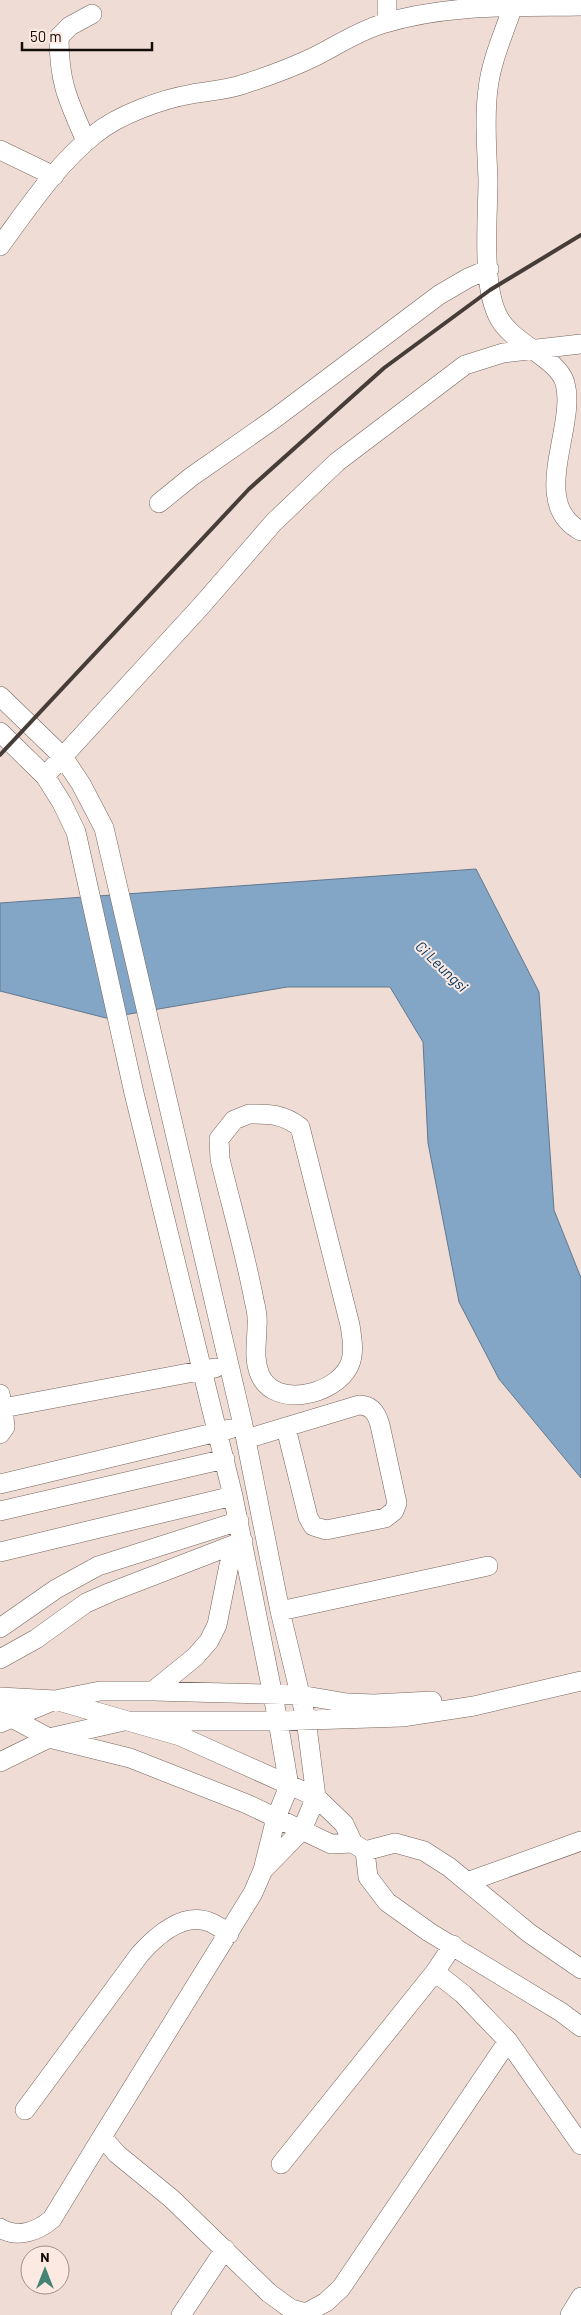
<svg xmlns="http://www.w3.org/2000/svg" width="581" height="2315" font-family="Barlow,sans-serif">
	<rect width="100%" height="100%" fill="#efdcd4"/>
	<path fill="#84a6c6" stroke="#62788e" d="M476,869L539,992L554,1210L581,1278V1478L499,1379L459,1302L428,1143L423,1042L390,987H287L106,1018L0,991V903Z"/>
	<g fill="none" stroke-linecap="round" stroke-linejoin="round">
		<defs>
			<path id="minor" d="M387,0V22
				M513,0V6C504,33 491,61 488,89C484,119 487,150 488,180C488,217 481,286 499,318C513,344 558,358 565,383C577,427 528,503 581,531
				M86,141C68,100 59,83 59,37L70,26L92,14
				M0,150L54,176
				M0,246C28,208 57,164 95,134C118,115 162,99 192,94C209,91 227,90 244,84C269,76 294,67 318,55C339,44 359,31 382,24C447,4 514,7 581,6
				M159,503L191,477L274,419L439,295L468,278L489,269
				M0,696L63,757L81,784L104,828L243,1425L280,1611L306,1719L316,1797L302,1830L263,1870
				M0,732L45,776L62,803L76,832L134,1093L233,1496L278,1721L289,1786L276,1818L263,1870L253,1893L102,2137L117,2154L172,2199L269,2293L291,2309L306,2313L326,2302L341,2288L508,2041
				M45,776L202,605L274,522L337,462L465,365L503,353L581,344
				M249,1114C270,1114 283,1114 300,1127L350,1325C352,1338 355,1354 349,1366C335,1395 275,1409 260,1375C253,1358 257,1343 257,1326C258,1318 256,1308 254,1300C245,1252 231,1205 220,1159L219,1139L234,1120Z
				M0,1394L3,1408L215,1368
				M0,1434L5,1427L3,1408
				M246,1439L359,1405C372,1405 377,1414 380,1425L397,1503L394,1511L385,1518L326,1530L313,1526L308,1517L286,1428
				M0,1484L230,1429
				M0,1511L225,1459
				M0,1552L233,1496
				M280,1611L488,1566
				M0,1628L56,1589L98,1566L239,1521
				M0,1659L36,1639L86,1603L111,1592L243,1541
				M153,1691L195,1657L209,1641L217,1625L229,1565L243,1545
				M0,1697L55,1700L180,1736L316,1797L344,1824L353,1843L365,1851L368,1877L387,1902L429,1932L561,2012L581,2027
				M7,1711L10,1717L49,1738L130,1758L247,1804L331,1844L353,1843
				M0,1723L55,1700L100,1691H153L300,1695L347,1703L374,1704L432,1701
				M0,1762L49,1738L124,1721H278L402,1717L474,1706L581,1681
				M365,1851L395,1843L424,1851L449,1867L529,1933L581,1969
				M467,1882L581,1841
				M453,1945L435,1972L463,1994L508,2041L581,2145
				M25,2110L140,1954C157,1935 184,1910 212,1923C218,1926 224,1930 229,1934
				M281,2164L435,1972
				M0,2228C18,2239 38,2231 52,2219L102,2137
				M181,2315L225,2249
				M570,2315L581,2297"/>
		</defs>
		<use href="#minor" stroke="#76655e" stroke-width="20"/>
		<use href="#minor" stroke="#fff" stroke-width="19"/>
		<path stroke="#463d39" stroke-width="4" d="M0,755L249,489L384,368L490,290L581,235"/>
	</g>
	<g text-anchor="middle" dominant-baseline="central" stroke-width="4" stroke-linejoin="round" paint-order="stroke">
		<g font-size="15" font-style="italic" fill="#003760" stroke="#fce9e1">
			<text transform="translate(442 966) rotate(44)">Ci Leungsi</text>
		</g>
	</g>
	<g transform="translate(45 2270)"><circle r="24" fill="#fce9e1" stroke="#9f918b"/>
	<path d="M0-4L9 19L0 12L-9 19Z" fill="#438474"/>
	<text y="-8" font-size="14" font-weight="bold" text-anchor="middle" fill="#130d0a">N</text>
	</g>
	<path d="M22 42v8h130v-8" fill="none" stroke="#130d0a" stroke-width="2.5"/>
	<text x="30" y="42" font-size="15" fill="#130d0a" stroke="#fce9e1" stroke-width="4" paint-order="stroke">50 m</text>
</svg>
